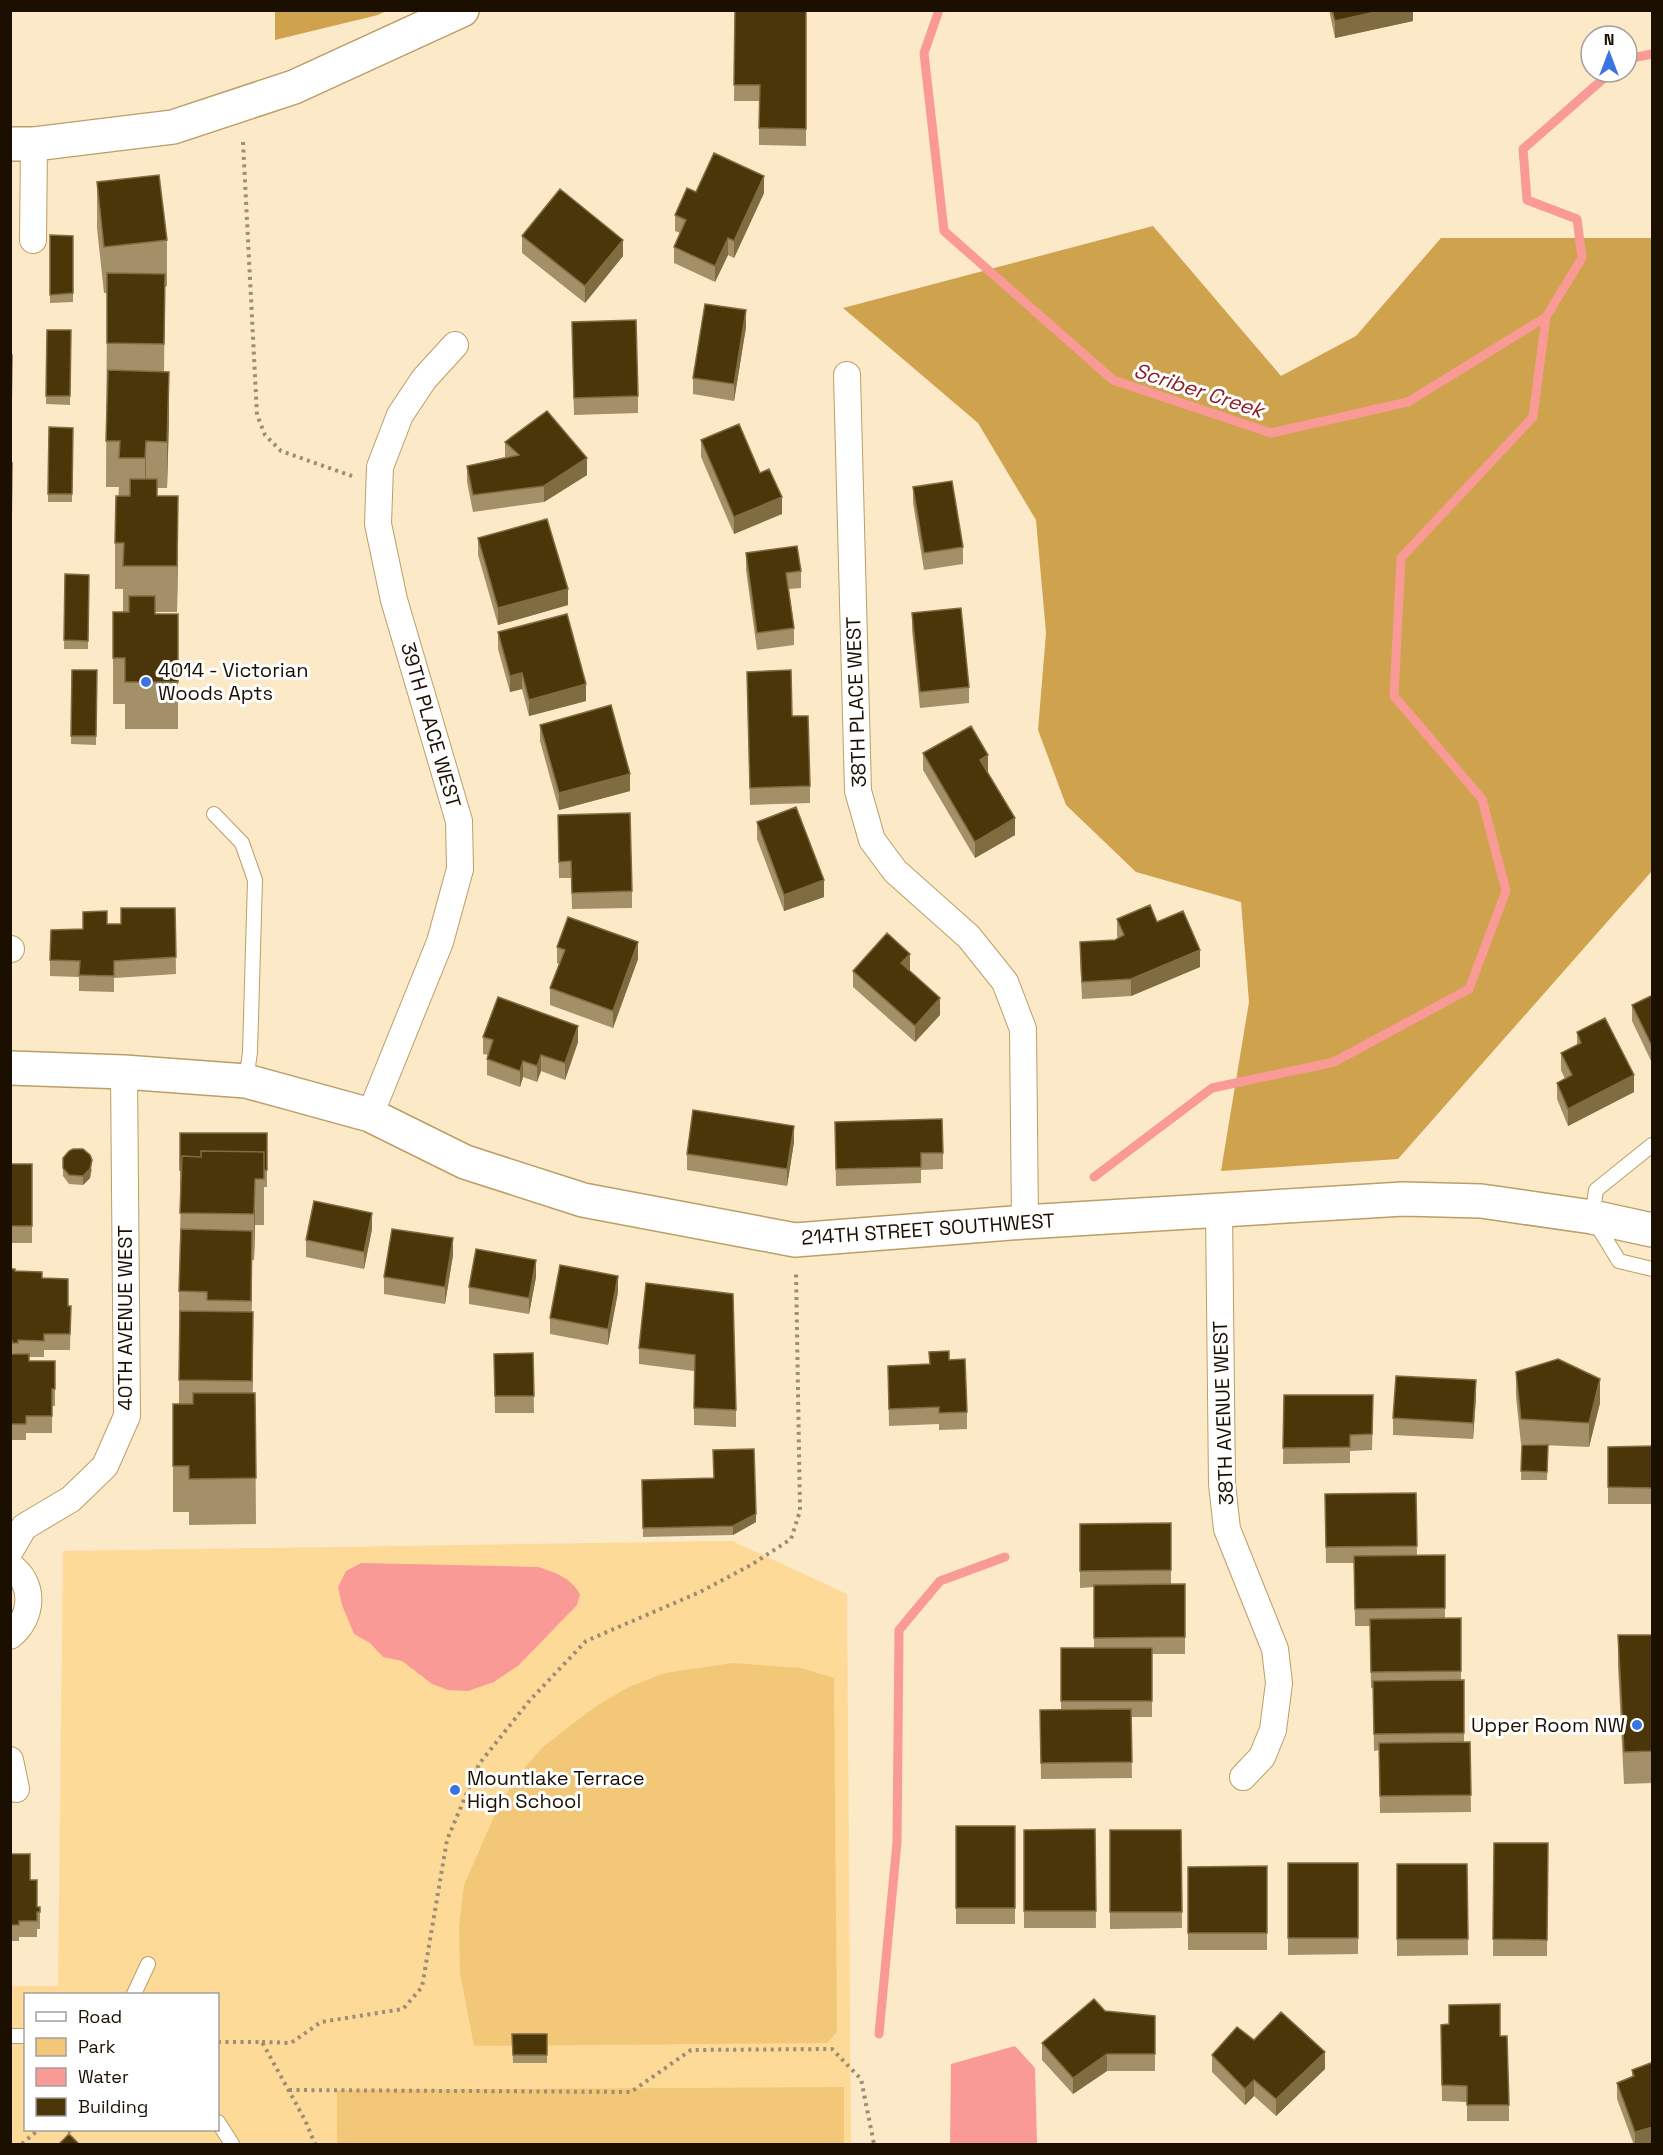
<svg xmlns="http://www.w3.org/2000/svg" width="1663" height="2155" font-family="'Space Grotesk',sans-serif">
	<rect width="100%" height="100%" fill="#fce9c7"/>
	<path fill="#feda98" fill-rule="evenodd" d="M732,1541L847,1594L851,2144H11V1986H58L63,1551ZM26,1994H218V2130H26Z"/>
	<path fill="#f2c778" d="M733,1663L801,1668L834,1678L837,2032L827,2043L474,2046L460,1973L459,1926L464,1885L496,1812L518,1775L543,1747L571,1725L598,1705L629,1687L665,1673Z
		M844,2087V2144H337V2090Z"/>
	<path fill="#cfa24d" d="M275,11V10L386,11L378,15L275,40Z
		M1153,226L1281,376L1356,336L1441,238H1652V871L1398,1159L1221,1171L1249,1002L1241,902L1136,872L1066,805L1038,730L1046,633L1036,520L978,423L843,308Z"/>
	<path fill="#fa9a97" d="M361,1563L538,1567C556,1573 570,1577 580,1594L577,1605L519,1665L494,1682L468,1691L448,1690L432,1684L402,1661L383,1657L370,1643L354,1634L342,1605L338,1587L346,1571Z
		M1015,2046L1035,2068L1037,2144H950L951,2064Z"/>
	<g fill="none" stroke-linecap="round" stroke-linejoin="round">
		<path stroke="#fa9a97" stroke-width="9" d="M939,10L924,53L944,231L1113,380L1271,433L1408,402L1546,317L1582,258L1577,219L1527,200L1523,149L1611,72
			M1627,59L1652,54
			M1094,1177L1212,1088L1334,1062L1469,989L1506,891L1482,799L1394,696L1401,558L1533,417L1546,317
			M879,2034L897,1842L899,1630L940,1581L1005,1557"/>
		<defs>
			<path id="service" d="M214,814L242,843L255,880L250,1052L246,1081
				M1652,1145L1596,1190L1592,1217L1619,1261L1652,1269
				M134,1994L148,1964
				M10,2036H26
				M218,2122L232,2144"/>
			<path id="minor" d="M33,240L34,144
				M847,375L858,791L872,840L895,871L969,937L1005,982L1023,1029L1025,1222
				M10,949H11
				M370,1115L440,942L460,869L459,821L394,600L378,524L380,467L400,415L424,379L455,345
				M1219,1210L1222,1484L1227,1529L1275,1649L1279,1683L1273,1730L1262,1757L1243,1777
				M10,1551L24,1527L71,1499L105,1466L127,1416L124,1072
				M10,1566C36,1583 33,1618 10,1636
				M10,1760L16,1789"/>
			<path id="tertiary" d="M10,1068L124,1072L246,1081L370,1115L465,1162L583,1200L795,1240L1025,1222L1403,1199L1481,1201L1592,1217L1652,1230"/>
			<path id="secondary" d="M10,144H34L173,127L294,87L462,10"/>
		</defs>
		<use href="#service" stroke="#bc9e66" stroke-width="16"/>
		<use href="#minor" stroke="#bc9e66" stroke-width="28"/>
		<use href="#tertiary" stroke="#bc9e66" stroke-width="36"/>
		<use href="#secondary" stroke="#bc9e66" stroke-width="36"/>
		<path stroke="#9d8d73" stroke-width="4" stroke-dasharray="3 4.5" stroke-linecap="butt" d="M243,142L257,415L265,435L281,451L352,476
			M218,2042H262L305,2120L315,2144
			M262,2042L291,2043L321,2022L403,2009L422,1987L447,1840L479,1764L530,1700L586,1641L700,1592L751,1565L791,1539L800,1511L796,1271
			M289,2090L631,2092L691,2050L832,2049L861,2079L874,2144
			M69,2130L73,2144
			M22,2144L38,2130"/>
		<use href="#service" stroke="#fff" stroke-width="14"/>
		<use href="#minor" stroke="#fff" stroke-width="26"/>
		<use href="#tertiary" stroke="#fff" stroke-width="33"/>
		<use href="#secondary" stroke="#fff" stroke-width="33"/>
	</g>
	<path fill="#a39068" d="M735,10H806V146L759,145V101H734Z
		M1329,10H1413V21L1335,38Z
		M97,182L167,240V286L165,287L164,372L169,418L167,488H157V496L178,542L177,612H155V614H178V729H125V704H113V612H123V589H115V543L119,487H106L107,293H104L97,228Z
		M696,192L764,193L734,258L728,255L715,282L674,263V247L680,233L675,231V215Z
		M50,235L73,236V302L50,303Z
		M522,236L623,256L585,303L522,253Z
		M746,327L734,401L693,394V378Z
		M47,330H71L70,405L46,404Z
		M572,339L638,396V413L574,415Z
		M49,427L73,428L72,502H48Z
		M701,440L760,473L782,514L734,534L701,457Z
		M505,442L587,475L544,502L473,512L467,482V466L505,457Z
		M913,487L963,547V564L924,570L913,503Z
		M478,538L568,605L498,625L478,555Z
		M746,553L801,571V588L789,589L794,628V645L757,650L746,570Z
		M65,574L89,575L88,649H64Z
		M912,613L969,687V703L920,708L912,630Z
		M498,632L586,701L529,716L522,689L510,692L498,649Z
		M72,670H97L96,745L71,744Z
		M747,688L792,716L810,786V803L750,805Z
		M540,725L630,791L559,810L540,741Z
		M923,753L988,772L1015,835L975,858L923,770Z
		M558,815L632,891V908L572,909L571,878H559Z
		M757,822L824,897L784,911L757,839Z
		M175,908L176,974L114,978V992L79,991V977L50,976V960L83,929V912L107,924H121Z
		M1117,919L1157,922L1200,967L1131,996L1082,999L1080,958V942L1115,940L1118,938L1117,936Z
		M557,947L638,959L613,1028L550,1005V988L559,964L557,963Z
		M910,970L940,1015L915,1042L853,987V971Z
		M1653,995V1065L1632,1021V1005Z
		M1577,1032L1634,1092L1568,1126L1557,1099V1083L1565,1079L1561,1070V1053L1577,1045Z
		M483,1037L578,1042L565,1080L541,1071L537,1082L523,1077L520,1087L487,1075V1059L488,1055L483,1054Z
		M835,1122L943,1153V1169L921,1170V1183L836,1186Z
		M180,1133H267V1187H264V1225H255L254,1260H252L251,1312L253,1358L252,1393H255L256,1524L189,1525V1512H173V1404H179V1291L181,1187H180Z
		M794,1142L787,1186L687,1170V1154Z
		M63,1158L92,1169L90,1178L83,1185L69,1184L63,1176Z
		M10,1164H32V1243H10Z
		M372,1229L364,1269L306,1257V1240Z
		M453,1255L445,1304L384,1294V1277Z
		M10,1269L15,1271L42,1278L68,1306H71L70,1350H44V1357H29V1361H55V1406H52V1433H26V1440H10Z
		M536,1277L529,1314L469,1304V1287Z
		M646,1283L736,1410V1427L694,1425V1371L639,1364V1348Z
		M618,1292L608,1345L550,1334V1318Z
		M929,1352L949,1360L967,1412V1429L939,1430V1424L889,1426L888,1366L929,1364Z
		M533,1353L534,1413H495L494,1354Z
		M1516,1372L1600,1403L1589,1447L1521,1444L1516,1397Z
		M1284,1395L1373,1412L1372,1450L1350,1451V1463L1283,1464Z
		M1476,1397L1473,1439L1393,1435V1418Z
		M1522,1445H1548L1547,1480H1521Z
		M1653,1446V1504H1608V1447Z
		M642,1480L756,1522L733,1535L643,1537Z
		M1416,1493L1417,1556L1445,1555V1618H1461V1680H1464V1743L1470,1742L1471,1812L1380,1813L1379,1750L1374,1751L1373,1688H1371L1370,1626H1355L1354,1563H1326L1325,1494Z
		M1171,1523V1584H1185V1654H1152V1717H1131L1132,1778L1041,1779L1040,1710H1061V1648H1094V1587L1080,1588V1524Z
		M1618,1635H1653V1783L1624,1784L1618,1667Z
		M956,1826H1015V1924H956Z
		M1095,1829L1096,1928H1024V1830Z
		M1110,1830H1181L1182,1928L1110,1929Z
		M1494,1843H1548L1547,1956H1493Z
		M10,1854L30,1880L37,1907H40V1929H37V1937H19V1941H10Z
		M1288,1863H1358V1954L1288,1955Z
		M1397,1864H1467L1468,1955L1397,1956Z
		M1267,1866V1950H1188V1867Z
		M1105,2011L1155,2016V2071H1107L1073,2094L1042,2060V2043Z
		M1441,2025L1500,2036L1509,2105V2121H1467V2102L1442,2101Z
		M512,2034H547V2063H513Z
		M1212,2055L1325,2069L1276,2116L1254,2096L1245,2105L1212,2072Z
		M1632,2070L1653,2143L1648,2145H1634L1617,2099V2083L1632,2077Z"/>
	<path fill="#7f6c41" d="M1384,10H1413V21L1335,38V21Z
		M764,176V193L734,258V241Z
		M728,238V255L715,282V266Z
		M623,240V256L585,303V286Z
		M746,310V327L734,401V384Z
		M169,372V418L167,488V442Z
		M146,441V487L145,504V458Z
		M587,458V475L544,502V486Z
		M178,496V542L177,612V566Z
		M782,497V514L734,534V517Z
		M568,589V605L498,625V608Z
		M522,673V689L510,692V676Z
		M586,684V701L529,716V700Z
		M988,755V772L980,776V760Z
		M630,774V791L559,810V793Z
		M1015,818V835L975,858V842Z
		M824,880V897L784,911V895Z
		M638,942V959L613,1028V1011Z
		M1200,950V967L1131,996V979Z
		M910,954V970L901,980V963Z
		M940,998V1015L915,1042V1026Z
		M578,1026V1042L565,1080V1063Z
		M541,1055V1071L537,1082V1066Z
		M523,1061V1077L520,1087V1071Z
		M1634,1075V1092L1568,1126V1109Z
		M794,1126V1142L787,1186V1169Z
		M92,1160L90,1178L83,1185V1176Z
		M255,1179V1225L254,1260V1214Z
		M372,1213V1229L364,1269V1252Z
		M252,1231V1278L251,1347V1301Z
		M453,1238V1255L445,1304V1287Z
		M536,1260V1277L529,1314V1298Z
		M618,1276V1292L608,1345V1329Z
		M253,1312V1358L252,1427V1381Z
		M1600,1379V1403L1589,1447V1423Z
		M1476,1380V1397L1473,1439V1423Z
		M756,1514V1522L733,1535V1526Z
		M1325,2052V2069L1276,2116V2099Z
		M1107,2054V2071L1073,2094V2078Z
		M1254,2080V2096L1245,2105V2089Z
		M1653,2127V2143L1648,2145H1635V2132Z"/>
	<path fill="#4a3608" stroke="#7f6c41" stroke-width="1.5" d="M735,10H806V129L759,128L760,85H734Z
		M1332,10H1384L1335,21Z
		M714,153L764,176L734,241L728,238L715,266L674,247L686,220L675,215L687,188L696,192Z
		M159,175L167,240L104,247L97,182Z
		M560,189L623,240L585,286L522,236Z
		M50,235L73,236V293L50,295Z
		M107,273L165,274L164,344L107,343Z
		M705,304L746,310L734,384L693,378Z
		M636,320L638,396L574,398L572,322Z
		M47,330H71L70,396H46Z
		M10,355H12L11,418H10Z
		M108,370L169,372L167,442L146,441L145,458H119L120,441H106Z
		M547,411L587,458L544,486L473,495L467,466L519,455L505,442Z
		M739,424L760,473L769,469L782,497L734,517L701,440Z
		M49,427L73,428L72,494H48Z
		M10,463H12L11,535H10Z
		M130,479H157V496H178L177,566H123L124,543H115L116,496H130Z
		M952,481L963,547L924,553L913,487Z
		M547,519L568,589L498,608L478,538Z
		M797,546L801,571L786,573L794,628L757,633L746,553Z
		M65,574L89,575L88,641L64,640Z
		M129,596H155V614H178V682H125V658H113V612H129Z
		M961,608L969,687L920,692L912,613Z
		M567,614L586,684L529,700L522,673L510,676L498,632Z
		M72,670H97L96,736H71Z
		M791,670L792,716H808L810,786L750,788L747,672Z
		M611,705L630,774L559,793L540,725Z
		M971,726L988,755L980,760L1015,818L975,842L923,753Z
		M796,807L824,880L784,895L757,822Z
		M630,813L632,891L572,893L571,861L559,862L558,815Z
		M1150,905L1157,922L1183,911L1200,950L1131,979L1082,982L1080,942L1115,940L1124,935L1117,919Z
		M121,908H175L176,957L114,961V976L79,975L80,961L50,960L51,930L83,929V912L107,911V924H121Z
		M568,917L638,942L613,1011L550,988L565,950L557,947Z
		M887,933L910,954L901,963L940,998L915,1026L853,971Z
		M1653,995V1048L1632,1005Z
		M498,997L578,1026L565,1063L541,1055L537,1066L523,1061L520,1071L487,1059L493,1040L483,1037Z
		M1605,1018L1634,1075L1568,1109L1557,1083L1572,1075L1561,1053L1581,1043L1577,1032Z
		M693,1110L794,1126L787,1169L687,1154Z
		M942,1119L943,1153H921V1167L836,1169L835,1122Z
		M180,1133H267V1170H264V1152L201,1151V1157L182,1156L181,1170H180Z
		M73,1149H83L90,1155L92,1160L90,1169L83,1176L69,1175L63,1168V1158L69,1151Z
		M201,1151L264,1152V1179H255L254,1214L180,1213L182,1156L201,1157Z
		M10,1164H32V1226H10Z
		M314,1201L372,1213L364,1252L306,1240Z
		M181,1229L252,1231L251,1301L207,1300V1292L179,1291Z
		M392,1229L453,1238L445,1287L384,1277Z
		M476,1249L536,1260L529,1298L469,1287Z
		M560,1265L618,1276L608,1329L550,1318Z
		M10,1269H15V1271L42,1272V1278L68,1279V1306H71L70,1334H44V1341L18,1340V1343H12V1340H10Z
		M646,1283L733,1294L736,1410L694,1408L695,1355L639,1348Z
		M180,1311L253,1312L252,1381L179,1380Z
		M949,1351V1360L965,1359L967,1412L939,1413V1407L889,1409L888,1366L930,1364L929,1352Z
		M533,1353L534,1396H495L494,1354Z
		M10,1354H29V1361H55V1389H52V1416H26V1424H10Z
		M1558,1359L1600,1379L1589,1423L1521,1419L1516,1372Z
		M1396,1376L1476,1380L1473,1423L1393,1418Z
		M193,1393H255L256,1478L189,1479V1466H173V1404H193Z
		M1284,1395H1373L1372,1434L1350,1435V1447L1283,1448Z
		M1522,1445H1548L1547,1472L1521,1471Z
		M1653,1446V1488L1608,1487V1447Z
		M754,1449L756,1514L733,1526L643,1528L642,1480L714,1478L713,1450Z
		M1416,1493L1417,1546L1326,1547L1325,1494Z
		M1171,1523V1570L1080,1571V1524Z
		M1445,1555V1608L1355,1609L1354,1556Z
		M1185,1584V1637L1094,1638V1585Z
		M1461,1618V1671L1371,1672L1370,1619Z
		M1618,1635H1653V1751L1624,1752Z
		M1061,1648H1152V1701H1061Z
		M1464,1680V1733L1374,1734L1373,1681Z
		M1131,1709L1132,1762L1041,1763L1040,1710Z
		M1470,1742L1471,1795L1380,1796L1379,1743Z
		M956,1826H1015V1908H956Z
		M1095,1829L1096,1911H1024V1830Z
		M1110,1830H1181L1182,1912H1110Z
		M1494,1843H1548L1547,1940L1493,1939Z
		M10,1854H30V1880H37V1907H40V1912H37V1921H19V1925H10Z
		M1288,1863H1358V1938H1288Z
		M1397,1864H1467L1468,1939H1397Z
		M1267,1866V1933H1188V1867Z
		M1094,1999L1105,2011L1155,2016V2054H1107L1073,2078L1042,2043Z
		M1500,2004V2036H1507L1509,2105H1467V2086L1442,2085L1441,2025L1449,2024V2005Z
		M1281,2012L1325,2052L1276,2099L1254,2080L1245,2089L1212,2055L1237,2027L1254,2040Z
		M512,2034H547V2055H513Z
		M1653,2062V2127L1635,2132L1617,2083L1634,2076L1632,2070Z
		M69,2134L80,2145H58Z"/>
	<g fill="#3a74e3" stroke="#fff" stroke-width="2">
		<circle cx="146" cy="682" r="6"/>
		<circle cx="1637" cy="1725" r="6"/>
		<circle cx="455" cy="1790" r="6"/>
	</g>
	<g text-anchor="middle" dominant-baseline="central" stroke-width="6" stroke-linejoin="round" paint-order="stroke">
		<g font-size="20" fill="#1b0f00" stroke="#fff" text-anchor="start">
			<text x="158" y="670">4014 - Victorian<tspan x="158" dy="23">Woods Apts</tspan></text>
			<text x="1625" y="1725" text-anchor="end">Upper Room NW</text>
			<text x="467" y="1778">Mountlake Terrace<tspan x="467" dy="23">High School</tspan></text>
		</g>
		<g font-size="20" fill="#1b0f00" stroke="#fff">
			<text transform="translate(856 702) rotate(-92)">38TH PLACE WEST</text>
			<text transform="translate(431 725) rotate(74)">39TH PLACE WEST</text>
			<text transform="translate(928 1229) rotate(-4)">214TH STREET SOUTHWEST</text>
			<text transform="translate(125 1318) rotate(-90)">40TH AVENUE WEST</text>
			<text transform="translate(1223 1413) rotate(-92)">38TH AVENUE WEST</text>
		</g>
		<g font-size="21" font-style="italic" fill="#8d1e27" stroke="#fff">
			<text transform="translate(1199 390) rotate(18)">Scriber Creek</text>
		</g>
	</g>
	<rect width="1663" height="2155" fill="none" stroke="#1b0f00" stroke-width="24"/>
	<rect x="24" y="1993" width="195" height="138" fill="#ffffff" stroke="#a49f99" stroke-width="1.5"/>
	<rect x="36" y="2012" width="30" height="9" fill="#ffffff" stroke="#a49f99" stroke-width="1.5"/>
	<text x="78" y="2023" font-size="18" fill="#1b0f00">Road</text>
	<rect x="36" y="2038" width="30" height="18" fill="#f2c778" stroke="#a49f99" stroke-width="1.5"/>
	<text x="78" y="2053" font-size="18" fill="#1b0f00">Park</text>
	<rect x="36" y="2068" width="30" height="18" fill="#fa9a97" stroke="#a49f99" stroke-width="1.5"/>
	<text x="78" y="2083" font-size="18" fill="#1b0f00">Water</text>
	<rect x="36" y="2098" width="30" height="18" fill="#4a3608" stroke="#a49f99" stroke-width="1.5"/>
	<text x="78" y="2113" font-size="18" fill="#1b0f00">Building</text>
	<g transform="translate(1609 54)"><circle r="28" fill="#ffffff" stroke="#a49f99" stroke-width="1.5"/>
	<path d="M0-4.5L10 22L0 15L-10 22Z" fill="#3a74e3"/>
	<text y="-9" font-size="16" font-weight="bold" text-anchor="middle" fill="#1b0f00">N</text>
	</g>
</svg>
